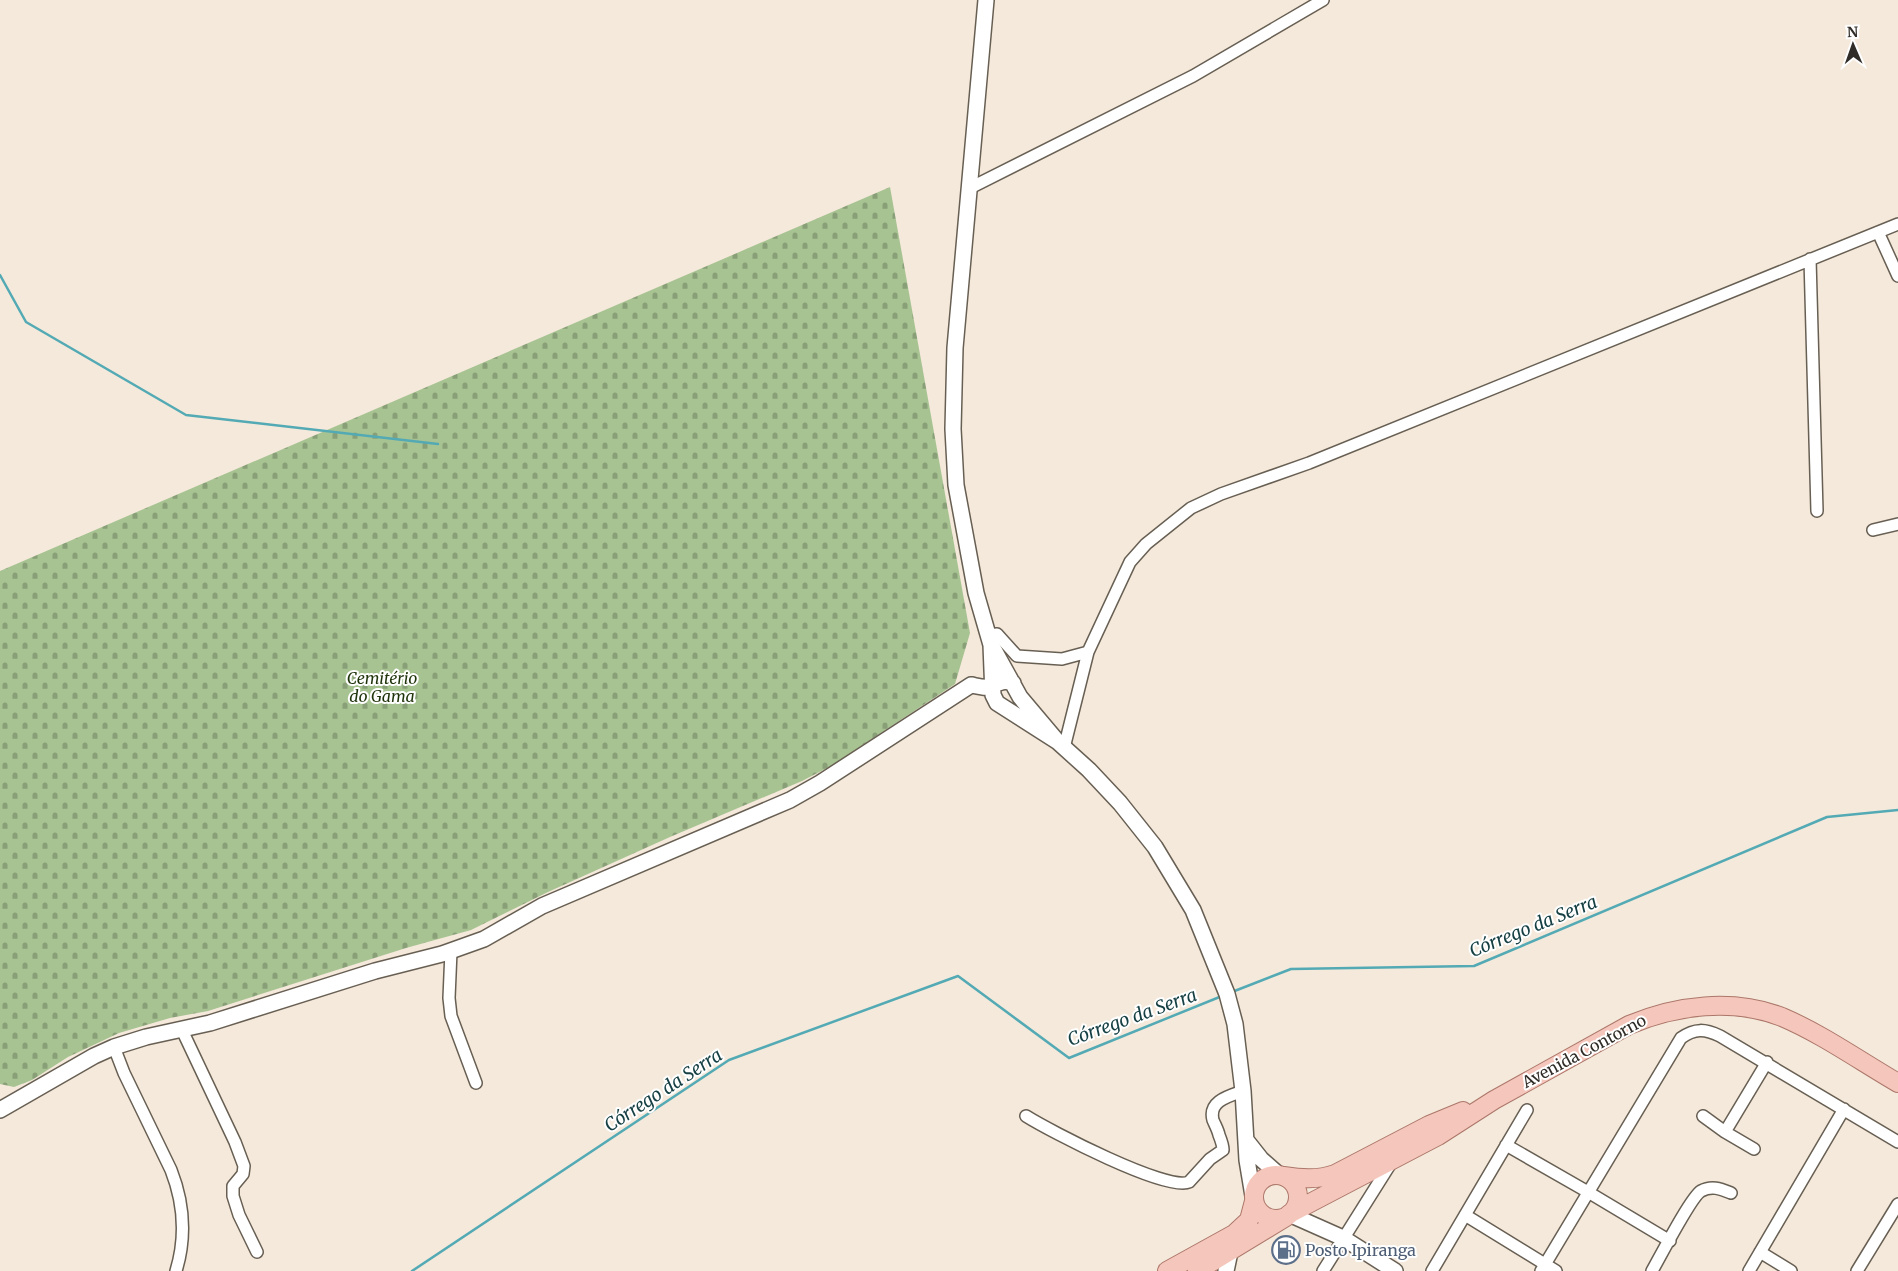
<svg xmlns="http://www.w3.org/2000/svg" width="1898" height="1271" font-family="Merriweather,serif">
	<defs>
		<pattern id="cemetery-stones" width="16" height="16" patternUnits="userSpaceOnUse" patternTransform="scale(1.25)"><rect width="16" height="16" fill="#a8c392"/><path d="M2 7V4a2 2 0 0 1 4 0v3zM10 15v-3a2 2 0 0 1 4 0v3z" fill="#899f77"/></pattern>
	</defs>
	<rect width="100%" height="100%" fill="#f4e9db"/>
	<path fill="url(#cemetery-stones)" d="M890,187L970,633L955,684L831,766L802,781L670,837L548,892L471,930L406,948L208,1011L170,1018L119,1033L68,1057L32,1080L14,1087L0,1084V571Z"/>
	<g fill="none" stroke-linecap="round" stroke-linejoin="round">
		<path stroke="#53aab4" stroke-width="2.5" d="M0,275L26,322L186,415L438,444
			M1232,992L1291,969L1474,966L1827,817L1898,810
			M412,1271L729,1060L958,976L1069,1058L1222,996"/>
		<defs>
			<path id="street" d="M970,188L1193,76L1323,0
				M1878,232L1898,276
				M1810,259L1817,511
				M1873,530L1898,524
				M989,635L997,634L1017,656L1062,659L1088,652
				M1064,748L1088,652L1130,562L1146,544L1191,508L1221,494L1309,463L1898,224
				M451,951L449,998L451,1016L476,1083
				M182,1030L235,1142L244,1166L243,1174L233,1186V1196L239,1215L257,1252
				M114,1047L124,1073L171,1170C184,1203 186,1238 176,1271
				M1026,1116C1050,1131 1167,1192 1189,1182L1210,1159L1223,1150C1223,1145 1221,1140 1219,1135C1218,1130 1215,1125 1213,1120C1208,1101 1229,1096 1243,1091
				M1703,1116L1725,1132L1767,1062
				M1725,1132L1754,1149
				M1506,1145L1588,1192L1670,1241
				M1465,1215L1556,1271
				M1760,1252L1791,1271
				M1323,1271L1391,1163
				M1432,1271L1527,1110
				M1541,1271L1681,1038C1695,1028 1705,1029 1720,1036L1898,1142
				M1652,1271C1660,1257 1691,1197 1701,1191C1712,1185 1721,1189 1731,1193
				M1749,1271L1844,1109
				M1857,1271L1898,1204"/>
			<path id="secondary" d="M986,0L955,348L953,429L956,485L976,593L991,645L993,695L997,703L1058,742
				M992,646L1020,697L1058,742L1089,770L1120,803L1155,847L1193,910L1227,994L1235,1024L1243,1091L1247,1160L1253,1196
				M0,1110L94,1056L114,1047L146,1037L210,1023L375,971L442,954L484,939L542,906L790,800L820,783L971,685C977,686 986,689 992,686C1000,682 1004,680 1013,683
				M1246,1140L1261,1159L1278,1174
				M1289,1214L1343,1238L1395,1271
				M1226,1271L1230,1252"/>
			<path id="primary" d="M1254 1197a22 22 0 1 1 44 0a22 22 0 1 1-44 0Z
				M1285,1176C1302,1179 1319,1180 1335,1174L1429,1125L1463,1111
				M1289,1214L1438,1136L1494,1100L1629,1025C1676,1005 1733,998 1782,1017C1822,1034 1860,1061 1898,1083
				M1167,1271L1234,1234L1249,1220L1254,1201
				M1197,1271L1286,1217"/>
		</defs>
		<use href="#street" stroke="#685f53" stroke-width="14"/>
		<use href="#secondary" stroke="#685f53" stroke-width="18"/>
		<use href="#primary" stroke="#ac776a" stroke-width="20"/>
		<use href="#street" stroke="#fff" stroke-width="11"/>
		<use href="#secondary" stroke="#fff" stroke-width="15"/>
		<use href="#primary" stroke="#f5c6bb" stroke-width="18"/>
	</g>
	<defs>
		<symbol id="fuel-ring" viewBox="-11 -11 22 22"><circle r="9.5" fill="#fff" stroke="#5c6f8a" stroke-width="1.5"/><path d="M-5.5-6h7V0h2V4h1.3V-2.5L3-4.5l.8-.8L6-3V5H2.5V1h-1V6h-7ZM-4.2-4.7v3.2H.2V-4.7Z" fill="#5c6f8a"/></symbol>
	</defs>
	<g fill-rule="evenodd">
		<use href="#fuel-ring" x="1270" y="1234" width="32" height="32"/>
	</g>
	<g text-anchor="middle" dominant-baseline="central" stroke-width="4" stroke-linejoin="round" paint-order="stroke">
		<g font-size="16" font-style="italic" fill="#1f330a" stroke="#fff">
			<text x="382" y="678">Cemitério<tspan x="382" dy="18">do Gama</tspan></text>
		</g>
		<g font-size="16" fill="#302c27" stroke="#fff">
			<text transform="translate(1584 1051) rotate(-28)">Avenida Contorno</text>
		</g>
		<g font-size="16" fill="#4e5e75" stroke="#fff" text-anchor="start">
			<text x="1305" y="1250">Posto Ipiranga</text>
		</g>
		<g font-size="18" font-style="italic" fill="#174044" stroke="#fff">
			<text transform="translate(1533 926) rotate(-22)">Córrego da Serra</text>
			<text transform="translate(1132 1017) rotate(-20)">Córrego da Serra</text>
			<text transform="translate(663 1090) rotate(-33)">Córrego da Serra</text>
		</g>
	</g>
	<g transform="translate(1853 45) rotate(358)" stroke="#ffffff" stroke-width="4" paint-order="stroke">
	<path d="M0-4L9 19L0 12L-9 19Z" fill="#302c27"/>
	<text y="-8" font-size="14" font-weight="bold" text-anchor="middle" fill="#302c27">N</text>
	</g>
</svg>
